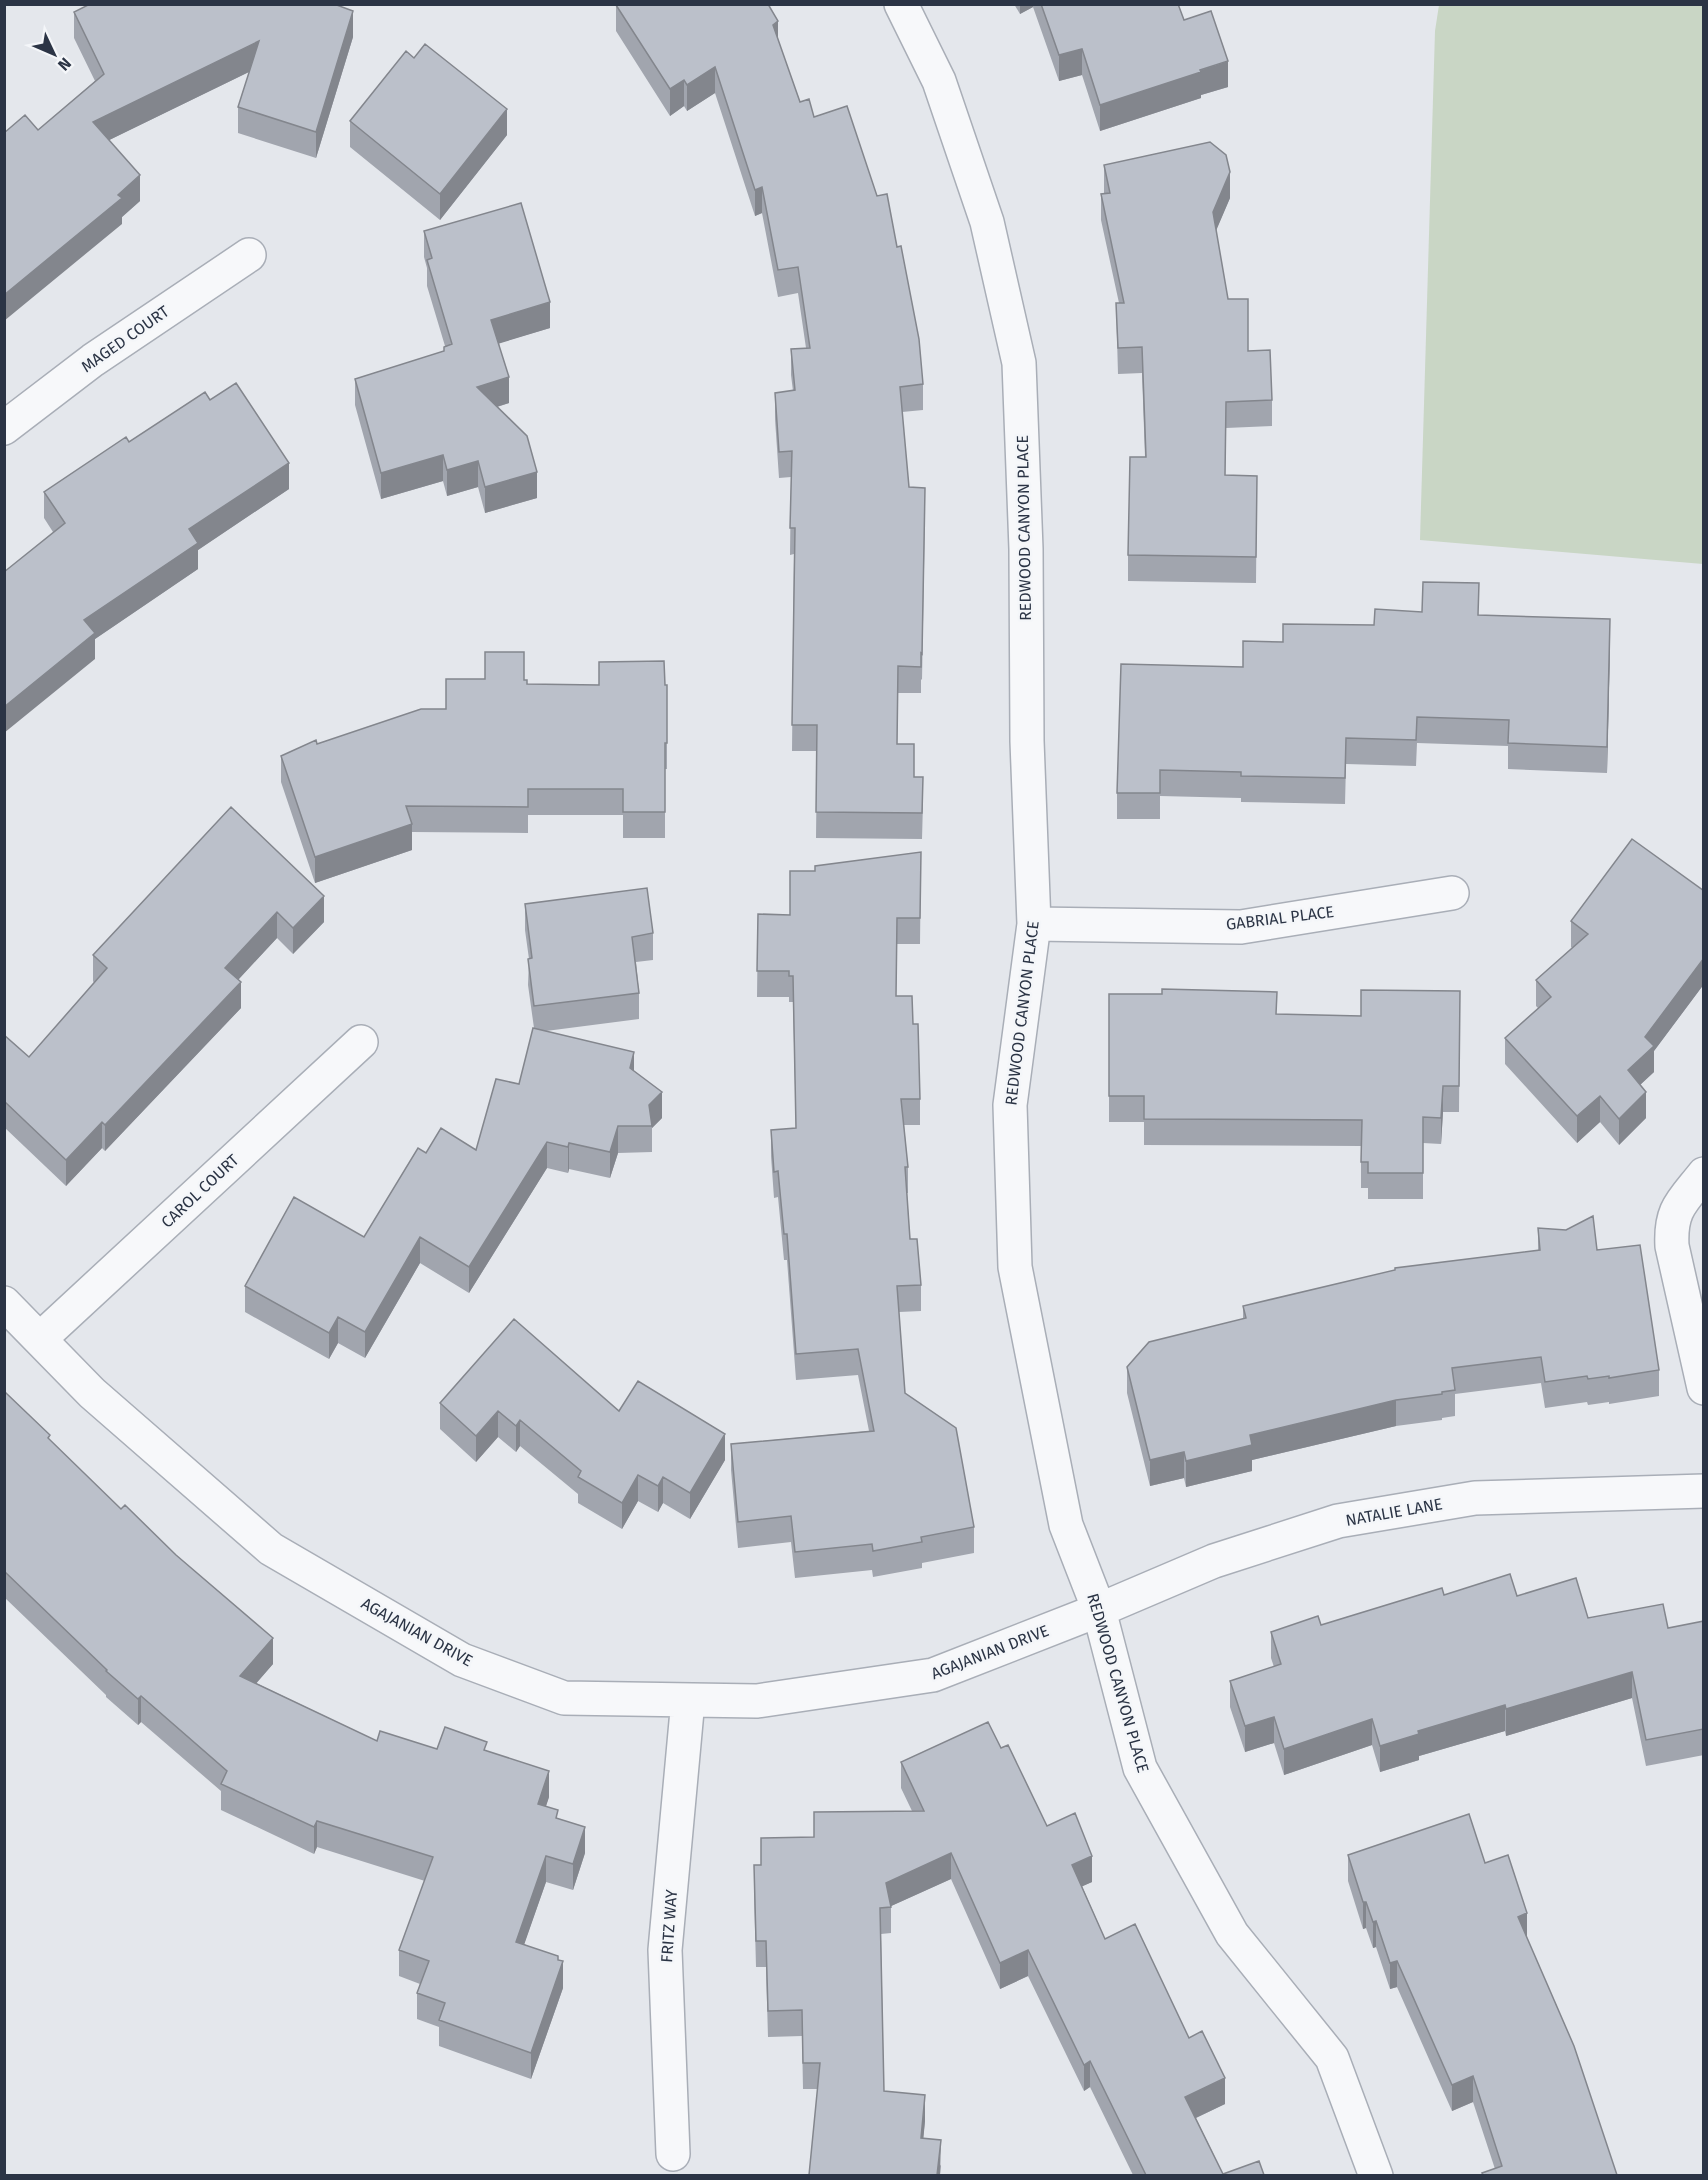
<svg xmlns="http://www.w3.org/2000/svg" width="1708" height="2180" font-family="'Fira Sans',sans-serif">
	<rect width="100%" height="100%" fill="#e4e7ec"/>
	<path fill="#c9d6c5" d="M1439,5H1703V564L1420,540L1435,31Z"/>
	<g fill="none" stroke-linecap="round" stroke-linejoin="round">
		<defs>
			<path id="minor" d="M901,4L939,81L987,222L1019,363L1026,549L1027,741L1034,924L1010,1105L1015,1267L1066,1525L1099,1610L1140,1768L1232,1934L1332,2058L1376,2176
				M4,428L93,360L249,255
				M1034,924L1241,927L1452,893
				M1704,1174C1682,1202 1670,1209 1672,1246L1704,1388
				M4,1303L92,1393L271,1549L462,1660L564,1698L757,1701L933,1675L1099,1610L1214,1561L1338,1521L1475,1498L1704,1491
				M40,1339L361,1042
				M673,2154L665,1950L688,1700"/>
		</defs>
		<use href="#minor" stroke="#a9aeb7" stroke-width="36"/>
		<use href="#minor" stroke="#f7f8fa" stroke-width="33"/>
	</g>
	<path fill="#a1a5ae" d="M1014,4H1178L1184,20L1228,87L1201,95V98L1100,131L1082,75L1059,81L1033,7L1020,14Z
		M616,5L778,40L800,102L814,117L923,384V410L902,412L909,487L925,514L922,680L921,679V693H898L897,744L914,777L923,803L922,839L816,838L817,751H792L794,554L790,555L791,477L779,478L775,419V393L793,391L791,375V349L806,348L798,293L778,297L762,213L755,216L715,93L687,111L684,106L670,116L616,31Z
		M74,12L353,37L316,158L238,133V107L249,72L109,140L140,201L122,217V224L38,130L95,81L74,38Z
		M350,121L507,135L440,220L350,147Z
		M1104,165L1230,198L1216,230L1228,299L1248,351L1272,400V426L1226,428L1225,475L1257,476L1256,583L1128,581V555L1145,457L1142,373L1118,374L1116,303H1119L1101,220V194L1104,193Z
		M424,231L550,328L499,343L509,403L497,407L537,498L485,513L478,487L447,496L443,481L381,499L355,405V379L444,351L445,346L427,286V268L424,257Z
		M210,400L289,489L198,550V569L95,639V659L53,532L44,518V492L129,442Z
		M1479,615L1610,645L1607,773L1508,769V746L1417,743L1416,766L1346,764L1345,804L1241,802V798L1160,796V819H1117V793L1243,667L1283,642L1374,625Z
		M524,680L527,684L667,743V769H665V838H623V815H528V833L412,832V850L315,883L281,782V756L317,744L446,709Z
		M231,807L324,922L293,954L277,938L238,980L241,1008L105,1151L102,1148L66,1186L4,1127V1035L29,1057L94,983L93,981V955Z
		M921,852L920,944H897L896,996L913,1024L920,1099V1125H904L908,1167V1193H907L910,1239L921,1285V1311L899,1312L905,1393L974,1527V1553L922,1563V1568L873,1577L872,1570L795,1578L791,1542L738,1548L731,1470V1444L869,1431L858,1375L796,1380L787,1260H784L778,1197L774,1198L771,1156V1130L796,1128L793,1002H789V997H757L758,914L790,915L815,871Z
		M1704,891V984L1654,1051V1072L1640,1085L1646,1118L1619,1145L1600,1122L1577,1143L1505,1064V1038L1538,1008L1536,1006V980L1572,948L1571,947V921Z
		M525,904L653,933V960L636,962L639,993V1019L546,1031L634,1071L662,1118L652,1128V1152L618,1153L610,1178L569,1169L568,1173L547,1168L469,1293L420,1263L365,1358L338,1343L329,1359L245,1312V1286L364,1237L426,1153L476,1150L519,1084L534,1028L528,985L529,959L525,930Z
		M1162,989L1277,1014L1361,1016L1460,991L1459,1112H1443L1441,1144L1423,1143V1199H1368V1188H1361V1146L1144,1145V1122H1109V994H1162Z
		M1538,1228L1597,1250L1659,1370V1396L1609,1404V1402L1588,1405L1587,1402L1545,1408L1541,1383L1455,1394V1416L1442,1418V1420L1396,1426L1252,1460V1471L1186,1487L1184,1478L1150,1486L1127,1393V1367L1243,1319V1306L1538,1250Z
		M4,1394L273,1664L256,1683L377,1741L437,1749L487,1751L549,1797L546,1806L558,1819L585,1853L573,1890L546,1882L524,1944L558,1960L563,1988L531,2079L439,2046V2027L417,2019V1993L420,1984L399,1976V1950L425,1881L317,1847L314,1854L221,1810V1791L141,1722L138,1725L106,1697V1695L4,1597Z
		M440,1403L619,1411L725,1460L690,1519L663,1503L658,1512L638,1501L622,1529L578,1503V1494L520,1446L516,1452L498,1437L476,1462L440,1429Z
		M1444,1595L1517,1596L1588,1618L1668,1628L1704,1621V1755L1646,1766L1632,1698L1506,1736L1505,1731L1419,1756V1760L1380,1772L1372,1745L1284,1775L1274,1743L1245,1752L1230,1707V1681L1274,1667L1271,1658V1632L1321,1625Z
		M1001,1748L1047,1826L1092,1882L1082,1886L1105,1939L1189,2038L1225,2104L1196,2118L1223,2174L1264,2175H1133L1090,2087L1084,2091L1028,1976L1000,1989L951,1879L891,1906V1933L881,1934L884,2091L925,2121L923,2138L941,2166L940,2175H809L818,2089H803L802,2036L768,2037L766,1967H756L754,1891L814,1837L912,1811L901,1788V1762Z
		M1348,1855L1485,1863L1527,1938L1617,2175H1482V2173L1495,2169L1473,2102L1452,2111L1397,1987L1390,1989L1376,1947L1373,1948L1366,1928L1363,1929L1348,1881Z"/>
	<path fill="#83868d" d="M1020,4H1033V7L1020,14Z
		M353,11V37L316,158V132Z
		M778,21V47L773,25Z
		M259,41V67L93,148V122Z
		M1082,49V75L1059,81V55Z
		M1228,61V87L1201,95V98L1100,131V105Z
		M715,67V93L687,111V85Z
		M684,80V106L670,116V89Z
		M507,109V135L440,220V194Z
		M1230,172V198L1213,238V212Z
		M140,175V201L122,217V224L4,321V295Z
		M762,187V213L755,216V190Z
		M550,302V328L491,346V320Z
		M509,377V403L477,413V387Z
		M443,455V481L381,499V473Z
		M478,461V487L447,496V470Z
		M289,463V489L198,550V569L95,639V659L4,733V707L84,620L189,529Z
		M537,472V498L485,513V487Z
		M1610,619V645L1607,773V747Z
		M412,824V850L315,883V857Z
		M324,896V922L293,954V928Z
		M277,912V938L225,994V968Z
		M1704,958V984L1654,1051V1072L1628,1096V1070L1645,1037Z
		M241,982V1008L105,1151V1125Z
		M634,1052V1078L630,1068Z
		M1443,1086V1112L1441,1144V1118Z
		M662,1092V1118L652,1128L649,1105Z
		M1646,1092V1118L1619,1145V1119Z
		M1600,1096V1122L1577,1143V1116Z
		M102,1122V1148L66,1186V1160Z
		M618,1126V1153L610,1178V1152Z
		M547,1142V1168L469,1293V1267Z
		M569,1143V1169L568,1173V1147Z
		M420,1237V1263L365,1358V1332Z
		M338,1317V1343L329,1359V1333Z
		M1396,1400V1426L1252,1460V1471L1186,1487V1461L1250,1435Z
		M498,1411V1437L476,1462V1436Z
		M520,1420V1446L516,1452V1426Z
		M725,1434V1460L690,1519V1493Z
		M1184,1452V1478L1150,1486V1460Z
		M638,1475V1501L622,1529V1503Z
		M663,1477V1503L658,1512V1486Z
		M273,1638V1664L240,1702V1676Z
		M1632,1672V1698L1506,1736V1709Z
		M141,1696V1722L138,1725V1699Z
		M1505,1705V1731L1419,1756V1760L1380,1772V1746L1418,1731Z
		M1274,1717V1743L1245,1752V1726Z
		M1372,1719V1745L1284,1775V1749Z
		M549,1771V1797L538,1830V1804Z
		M317,1821V1847L314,1854V1827Z
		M585,1827V1853L573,1890V1864Z
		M951,1853V1879L889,1907L886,1883Z
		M546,1856V1882L516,1968V1942Z
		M1092,1856V1882L1072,1891V1865Z
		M1363,1902H1366V1928L1363,1929Z
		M1527,1913V1939L1518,1917Z
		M1376,1921V1947L1373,1948V1922Z
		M1028,1950V1976L1000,1989V1963Z
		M558,1956V1976L563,1961V1988L531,2079V2053Z
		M1397,1961V1987L1390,1989V1963Z
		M1090,2061V2087L1084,2091V2065Z
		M1473,2076V2102L1452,2111V2085Z
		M1225,2078V2104L1185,2123V2097Z
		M925,2095V2121L921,2164V2138Z
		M941,2140L940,2175H937Z"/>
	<path fill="#bbc0ca" stroke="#83868d" stroke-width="1.5" d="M90,4H334L353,11L316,132L238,107L259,41L93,122L140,175L118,195L122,198L4,295V133L25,115L38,130L104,74L74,12Z
		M617,4H768L778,21L773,25L800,102L809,99L814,117L847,106L877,196L887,194L897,247L901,246L919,339L923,384L900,387L909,487L925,488L922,654L921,653V667L898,666L897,744H914V777H923L922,813L816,812L817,725H792L795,528H790L792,451L779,452L775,393L795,390L791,349L810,348L798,267L778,270L762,187L755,190L715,67L687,85L684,80L670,89L616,5Z
		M1041,4H1178L1184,20L1211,11L1228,61L1200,70L1201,72L1100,105L1082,49L1059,55Z
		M425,44L507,109L440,194L350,121L406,51L414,58Z
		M1210,142L1226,155L1230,172L1213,212L1228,299H1248V351L1270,350L1272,400L1226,402L1225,475L1257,476L1256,557L1128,555L1130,457H1146L1142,347L1118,348L1116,303H1124L1101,194L1110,193L1104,165Z
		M521,203L550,302L491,320L509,377L477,387L527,436L537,472L485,487L478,461L447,470L443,455L381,473L355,379L444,351V347L452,344L427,260L432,258L424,231Z
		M236,383L289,463L189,529L198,543L84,620L95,633L4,707V572L65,523L44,492L126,437L129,442L205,392L210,400Z
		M1423,582L1479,583L1478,615L1610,619L1607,747L1508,743L1509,720L1417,717L1416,740L1346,738L1345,778L1241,776V772L1160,770V793H1117L1121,664L1243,667V641L1283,642V624L1374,625L1375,609L1422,612Z
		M485,652H524V680H527V684L599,685V662L664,661L665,685H667V743H665V812H623V789H528V807L406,806L412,824L315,857L281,756L316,740L317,744L421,709H446V679H485Z
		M231,807L324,896L293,928L277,912L225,968L241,982L105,1125L102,1122L66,1160L4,1101V1035L29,1057L107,968L93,955Z
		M1632,839L1704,891V958L1645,1037L1654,1046L1628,1070L1646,1092L1619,1119L1600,1096L1577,1116L1505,1038L1551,997L1536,980L1588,934L1571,921Z
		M921,852L920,918H897L896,996H912L913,1024H918L920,1099H901L908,1167H905L910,1239H917L921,1285L897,1286L905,1393L956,1428L974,1527L921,1537L922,1542L873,1551L872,1544L795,1552L791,1516L738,1522L731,1444L874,1431L858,1349L796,1354L787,1234H784L778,1171L774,1172L771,1130L796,1128L793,976H789V971H757L758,914L790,915V871H815V866Z
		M647,888L653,933L632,937L639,993L534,1006L528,959L532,958L525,904Z
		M1162,989L1277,992L1276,1014L1361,1016V990L1460,991L1459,1086H1443L1441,1118L1423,1117V1173H1368V1162H1361L1362,1120L1144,1119V1096H1109V994H1162Z
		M533,1028L634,1052L630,1068L662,1092L649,1105L652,1126H618L610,1152L569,1143L568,1147L547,1142L469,1267L420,1237L365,1332L338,1317L329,1333L245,1286L294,1197L364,1237L418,1148L426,1153L441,1128L476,1150L496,1079L519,1084Z
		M1593,1216L1597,1250L1640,1245L1659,1370L1609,1378V1376L1588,1379L1587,1376L1545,1382L1541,1357L1452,1368L1455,1390L1442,1392V1394L1396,1400L1250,1435L1252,1445L1186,1461L1184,1452L1150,1460L1127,1367L1149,1342L1246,1318L1243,1306L1395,1270V1268L1540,1250L1538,1228L1566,1230Z
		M514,1319L619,1411L638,1381L725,1434L690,1493L663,1477L658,1486L638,1475L622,1503L578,1477L581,1471L520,1420L516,1426L498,1411L476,1436L440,1403Z
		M6,1393L50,1435L48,1438L121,1509L125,1505L176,1555L273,1638L240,1676L377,1741L380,1731L437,1749L445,1727L487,1742L484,1750L549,1771L538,1804L558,1810L556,1818L585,1827L573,1864L546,1856L516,1942L558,1956V1960L563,1961L531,2053L439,2020L445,2003L417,1993L429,1961L399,1950L433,1857L317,1821L314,1827L221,1784L227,1771L141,1696L138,1699L106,1671L107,1670L4,1571V1394Z
		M1510,1574L1517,1596L1576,1578L1588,1618L1663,1604L1668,1628L1704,1621V1729L1646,1740L1632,1672L1506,1709L1505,1705L1418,1731L1419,1734L1380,1746L1372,1719L1284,1749L1274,1717L1245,1726L1230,1681L1281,1664L1271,1632L1318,1616L1321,1625L1442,1588L1444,1595Z
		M988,1722L1001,1748L1008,1745L1047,1826L1075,1813L1092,1856L1072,1865L1105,1939L1135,1924L1189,2038L1202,2031L1225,2078L1185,2097L1223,2174L1259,2161L1264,2175H1146L1090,2061L1084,2065L1028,1950L1000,1963L951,1853L886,1883L891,1907L880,1908L884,2091L925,2095L921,2138L941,2140L937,2175H809L820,2063H803L802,2010L768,2011L766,1941H756L754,1865H761V1838L814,1837V1812L924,1811L901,1762Z
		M1469,1814L1485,1863L1508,1855L1527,1913L1518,1917L1574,2046L1617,2175H1483L1482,2173L1502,2166L1473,2076L1452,2085L1397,1961L1390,1963L1376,1921L1373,1922L1366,1902H1363L1348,1855Z"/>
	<g text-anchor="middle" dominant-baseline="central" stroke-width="5" stroke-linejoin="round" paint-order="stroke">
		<g font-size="16" fill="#2b3445" stroke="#f4f6f9">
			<text transform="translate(125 339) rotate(-35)">MAGED COURT</text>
			<text transform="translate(1024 528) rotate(-91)">REDWOOD CANYON PLACE</text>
			<text transform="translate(1280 918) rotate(-7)">GABRIAL PLACE</text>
			<text transform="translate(1022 1013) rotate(-83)">REDWOOD CANYON PLACE</text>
			<text transform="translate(200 1191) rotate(-43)">CAROL COURT</text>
			<text transform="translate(1394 1512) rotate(-10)">NATALIE LANE</text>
			<text transform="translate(417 1632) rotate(29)">AGAJANIAN DRIVE</text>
			<text transform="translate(990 1652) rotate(-21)">AGAJANIAN DRIVE</text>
			<text transform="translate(1118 1683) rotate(74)">REDWOOD CANYON PLACE</text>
			<text transform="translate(669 1926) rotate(-86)">FRITZ WAY</text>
		</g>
	</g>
	<rect width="1708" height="2180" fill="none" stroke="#2b3445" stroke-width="12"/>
	<g transform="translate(54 54) rotate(134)" stroke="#f4f6f9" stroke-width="4.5" paint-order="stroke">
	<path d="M0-4.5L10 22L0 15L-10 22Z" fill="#2b3445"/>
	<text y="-9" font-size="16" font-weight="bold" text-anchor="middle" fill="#2b3445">N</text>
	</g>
</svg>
